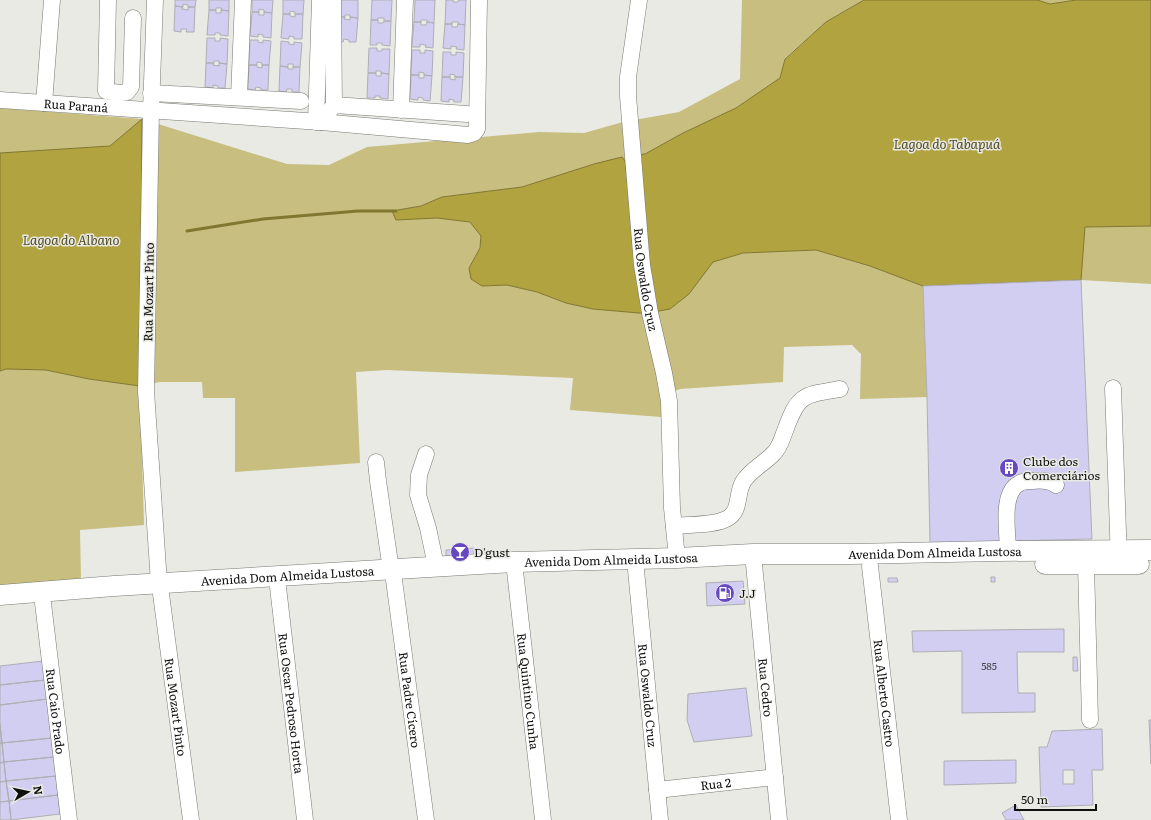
<svg xmlns="http://www.w3.org/2000/svg" width="1151" height="820" font-family="Literata,serif">
	<rect width="100%" height="100%" fill="#eaeae5"/>
	<path fill="#c7be80" fill-rule="evenodd" d="M742,0H864L826,22L785,58L780,78L736,108L683,133L645,154L670,309L689,294L712,262L743,253L816,250L870,266L923,286L927,397L860,399L861,354L852,345L784,347L783,382L680,389L663,395L661,417L570,410L573,378L387,370L356,372L360,463L235,472V398H203L202,382H160L140,386L144,525L80,530L81,579L0,586V371L6,369L46,370L89,379L140,386L142,120L110,146L0,153V108L142,119L287,164L329,165L367,147L539,132L584,133L623,122L679,112L740,79ZM594,164L642,313L593,309L566,303L537,292L507,285L482,286L469,268L480,248L481,236L470,222L437,218L396,220L393,211L421,206L442,197L522,187Z
		M1037,0H1076L1050,4Z
		M1151,226V284L1081,280L1085,227Z"/>
	<path fill="#b1a33f" stroke="#817731" d="M864,0H1037L1050,4L1076,0H1151V226L1085,227L1081,280L923,286L870,266L816,250L743,253L713,262L689,294L670,309L653,312L637,155L645,154L683,133L736,108L780,78L785,59L826,22Z
		M142,119L140,386L89,379L46,370L6,369L0,371V153L110,146Z
		M622,157L625,161L628,185L642,313H639L593,309L566,303L537,292L507,285L482,286L471,279L469,268L480,248L481,236L470,222L437,218L396,220L392,211L421,206L442,197L522,187L594,164Z"/>
	<g fill="none" stroke-linecap="round" stroke-linejoin="round">
		<path stroke="#817731" stroke-width="3" d="M187,231L263,219L358,211H396"/>
	</g>
	<path fill="#d1cef1" stroke="#afaeb3" fill-rule="evenodd" d="M175,0H196L195,7H188V5L183,4V7L175,6Z
		M209,0H229V11L221,10L222,8H216V10H209Z
		M252,0H273L272,13L264,12V10L259,9V12H252Z
		M283,0H304L303,14H295V12L290,11V14H283Z
		M338,0H358V18L350,17V15H345V17H337Z
		M372,0H392L391,21H384V18H378V20H371Z
		M415,0H435L434,23L427,22V20H421V22H414Z
		M446,0H453V2H458L459,0H466L465,25L458,24V22H452V24H445Z
		M175,6L183,7L182,9L188,10V7H195L194,32H186L187,29H181V32L174,31Z
		M209,10H216V13H221V10L229,11L228,36L220,35V33H215V35H207Z
		M252,12H259V15H264V12L272,13L271,38L263,37V35L258,34V37L250,36Z
		M283,14H290V16L295,17V14H303L302,39H294V37L289,36V39L281,38Z
		M337,17H345L344,19L350,20V17L358,18L356,42H349V40L344,39L343,42L336,41Z
		M371,20H378V23H383L384,21H391L390,46L382,45V43H377V45H370Z
		M414,22H421V25H426L427,22L434,23L433,48L425,47L426,45L420,44V47H412Z
		M445,24H452V27H457L458,24L465,25L464,50L456,49L457,47L451,46V49L443,48Z
		M207,38H215V41H220V38L228,39L227,64L219,63V61H214V63H206Z
		M250,40H258V42L263,43V40L271,41L269,65H262V63L257,62V65H249Z
		M281,41L289,42V44L294,45V42L302,43L300,67H293V64H288V67L280,66Z
		M369,48H377V51H382V49H390L389,74L381,73V71H376V73H368Z
		M412,50H420V53H425V50L433,51L432,76L424,75V73L419,72V75H411Z
		M443,52H451V55H456V52L464,53L463,77H455V75L450,74V77H442Z
		M206,63H214L213,65L219,66V63L227,64L225,88H218V86L213,85V88L205,87Z
		M249,65H257V67L262,68V65H269L268,90H261V88L256,87L255,90L248,89Z
		M280,66L288,67V69H293V67H300L299,92H292V89H287L286,92L279,91Z
		M368,73H376V76H381V73L389,74L388,99L380,98V96H375V98H367Z
		M411,75H419V78H424V75L432,76L430,101L423,100V98L418,97V100L410,99Z
		M442,77H450V79L455,80V77H463L461,102H454V100L449,99V102L441,101Z
		M1081,280L1092,539L930,543L927,397L923,286Z
		M474,548V555L446,556V550Z
		M991,577H995V582H991Z
		M888,578H897L898,582H888Z
		M743,581L745,604L707,606L706,583Z
		M1064,629V652H1017L1018,693H1035V712L962,713V651L913,652L912,631Z
		M1073,657H1077L1078,671H1073Z
		M43,661L45,680L0,685V666Z
		M45,680L47,699L0,705V685Z
		M746,688L752,736L694,742L687,720L688,694Z
		M47,699L52,738L2,743L0,724V705Z
		M1149,720H1151V764Z
		M0,724L2,743H0Z
		M1102,729L1103,770H1092L1093,805L1041,807L1039,747H1047L1052,731ZM1063,770H1074V784H1063Z
		M52,738L54,757L4,762L2,743Z
		M0,743H2L4,762L0,763Z
		M54,757L56,776L6,781L4,762Z
		M1016,760V783L944,785V761Z
		M4,762L6,781L0,782V763Z
		M56,776L58,795L9,801L6,781Z
		M6,781L9,801L0,802V782Z
		M58,795L60,814L11,820L9,801Z
		M9,801L11,820H0V802Z
		M1016,805L1024,820H1006L1002,813Z"/>
	<g fill="none" stroke-linecap="round" stroke-linejoin="round">
		<defs>
			<g id="minor">
				<path d="M108,0L106,91L120,93L127,92L131,87L133,18"/>
				<path d="M155,0L151,110L146,391L159,583"/>
				<path d="M333,0L334,105"/>
				<path id="s1" d="M639,0L628,77V96L642,265L650,313L664,373L669,401L672,508L677,558"/>
				<path d="M151,93L301,101"/>
				<path d="M239,97L243,0"/>
				<path id="s2" d="M0,100L321,122L468,135L474,133L477,129L479,0"/>
				<path d="M44,103L52,0"/>
				<path d="M401,110L405,0"/>
				<path d="M316,122L320,0"/>
				<path d="M321,122L334,105L467,114"/>
				<path d="M1113,388L1119,561"/>
				<path d="M426,454L419,475L418,495L428,528L436,566"/>
				<path d="M376,462L378,481L391,570"/>
				<path d="M674,526C689,524 715,526 728,518C741,510 736,494 743,482C750,470 765,463 774,453C780,447 782,438 785,431C798,394 803,395 840,389"/>
				<path d="M1008,551C1008,533 1000,492 1020,483C1023,481 1028,481 1032,481C1041,480 1049,480 1056,485"/>
				<path id="s3" d="M753,554L779,820"/>
				<path id="s4" d="M514,562L543,820"/>
				<path d="M1086,565L1090,720"/>
				<path id="s5" d="M870,566L899,820"/>
				<path id="s6" d="M636,570L660,820"/>
				<path id="s7" d="M394,580L426,820"/>
				<path id="s8" d="M278,587L305,820"/>
				<path id="s9" d="M161,594L191,820"/>
				<path id="s10" d="M43,603L69,820"/>
				<path id="s11" d="M657,790L775,777"/>
			</g>
			<g id="major">
				<path d="M1045,564H1139"/>
				<path id="s12" d="M0,595L114,586L514,562L677,558L753,554H852L997,551L1151,550"/>
			</g>
		</defs>
		<use href="#minor" stroke="#787873" stroke-width="17"/>
		<use href="#major" stroke="#787873" stroke-width="21"/>
		<use href="#minor" stroke="#fff" stroke-width="16"/>
		<use href="#major" stroke="#fff" stroke-width="20"/>
	</g>
	<defs>
		<symbol id="building-disc" viewBox="-11 -11 22 22"><circle r="9.5" fill="#6648c1" stroke="#eaeae5"/><path d="M-4-6H4V6H1V3H-1V6H-4ZM-2.5-4.3h1.7v1.8h-1.7ZM.8-4.3h1.7v1.8H.8ZM-2.5-1h1.7V.8h-1.7ZM.8-1h1.7V.8H.8Z" fill="#fff"/></symbol>
		<symbol id="bar-disc" viewBox="-11 -11 22 22"><circle r="9.5" fill="#6648c1" stroke="#eaeae5"/><path d="M-6-5H6L.8 .8V4.5H3.5V6h-7V4.5H-.8V.8Z" fill="#fff"/></symbol>
		<symbol id="fuel-disc" viewBox="-11 -11 22 22"><circle r="9.5" fill="#6648c1" stroke="#eaeae5"/><path d="M-5.5-6h7V0h2V4h1.3V-2.5L3-4.5l.8-.8L6-3V5H2.5V1h-1V6h-7ZM-4.2-4.7v3.2H.2V-4.7Z" fill="#fff"/></symbol>
	</defs>
	<g fill-rule="evenodd">
		<use href="#building-disc" x="998" y="457" width="22" height="22"/>
		<use href="#bar-disc" x="449" y="541" width="22" height="22"/>
		<use href="#fuel-disc" x="714" y="582" width="22" height="22"/>
	</g>
	<g text-anchor="middle" dominant-baseline="central" stroke-width="3" stroke-linejoin="round" paint-order="stroke">
		<g font-size="10" fill="#404048">
			<text x="989" y="665">585</text>
		</g>
		<g font-size="12" fill="#10100f" stroke="#eaeae5">
			<text stroke="none"><textPath href="#s2" startOffset="76">Rua Paraná</textPath></text>
			<text stroke="none"><textPath href="#s1" startOffset="281">Rua Oswaldo Cruz</textPath></text>
			<text transform="translate(148 292) rotate(-89)">Rua Mozart Pinto</text>
			<text stroke="none"><textPath href="#s12" startOffset="936">Avenida Dom Almeida Lustosa</textPath></text>
			<text stroke="none"><textPath href="#s12" startOffset="612">Avenida Dom Almeida Lustosa</textPath></text>
			<text stroke="none"><textPath href="#s12" startOffset="288">Avenida Dom Almeida Lustosa</textPath></text>
			<text stroke="none"><textPath href="#s3" startOffset="134">Rua Cedro</textPath></text>
			<text stroke="none"><textPath href="#s4" startOffset="130">Rua Quintino Cunha</textPath></text>
			<text stroke="none"><textPath href="#s5" startOffset="128">Rua Alberto Castro</textPath></text>
			<text stroke="none"><textPath href="#s6" startOffset="126">Rua Oswaldo Cruz</textPath></text>
			<text stroke="none"><textPath href="#s7" startOffset="121">Rua Padre Cícero</textPath></text>
			<text stroke="none"><textPath href="#s8" startOffset="117">Rua Oscar Pedroso Horta</textPath></text>
			<text stroke="none"><textPath href="#s9" startOffset="114">Rua Mozart Pinto</textPath></text>
			<text stroke="none"><textPath href="#s10" startOffset="109">Rua Caio Prado</textPath></text>
			<text stroke="none"><textPath href="#s11" startOffset="59">Rua 2</textPath></text>
		</g>
		<g font-size="12" fill="#10100f" stroke="#eaeae5" text-anchor="start">
			<text x="1023" y="461">Clube dos<tspan x="1023" dy="14">Comerciários</tspan></text>
			<text x="474" y="552">D'gust</text>
			<text x="739" y="593">J.J</text>
		</g>
		<g font-size="13" font-style="italic" fill="#514b22" stroke="#eaeae5">
			<text x="947" y="143">Lagoa do Tabapuá</text>
			<text x="71" y="239">Lagoa do Albano</text>
		</g>
	</g>
	<g transform="translate(28 792) rotate(81)" stroke="#eaeae5" stroke-width="3" paint-order="stroke">
	<path d="M0-3L7 15L0 10L-7 15Z" fill="#10100f"/>
	<text y="-6" font-size="11" font-weight="bold" text-anchor="middle" fill="#10100f">N</text>
	</g>
	<path d="M1015 804v6h81v-6" fill="none" stroke="#10100f" stroke-width="2"/>
	<text x="1021" y="804" font-size="12" fill="#10100f" stroke="#eaeae5" stroke-width="3" paint-order="stroke">50 m</text>
</svg>
